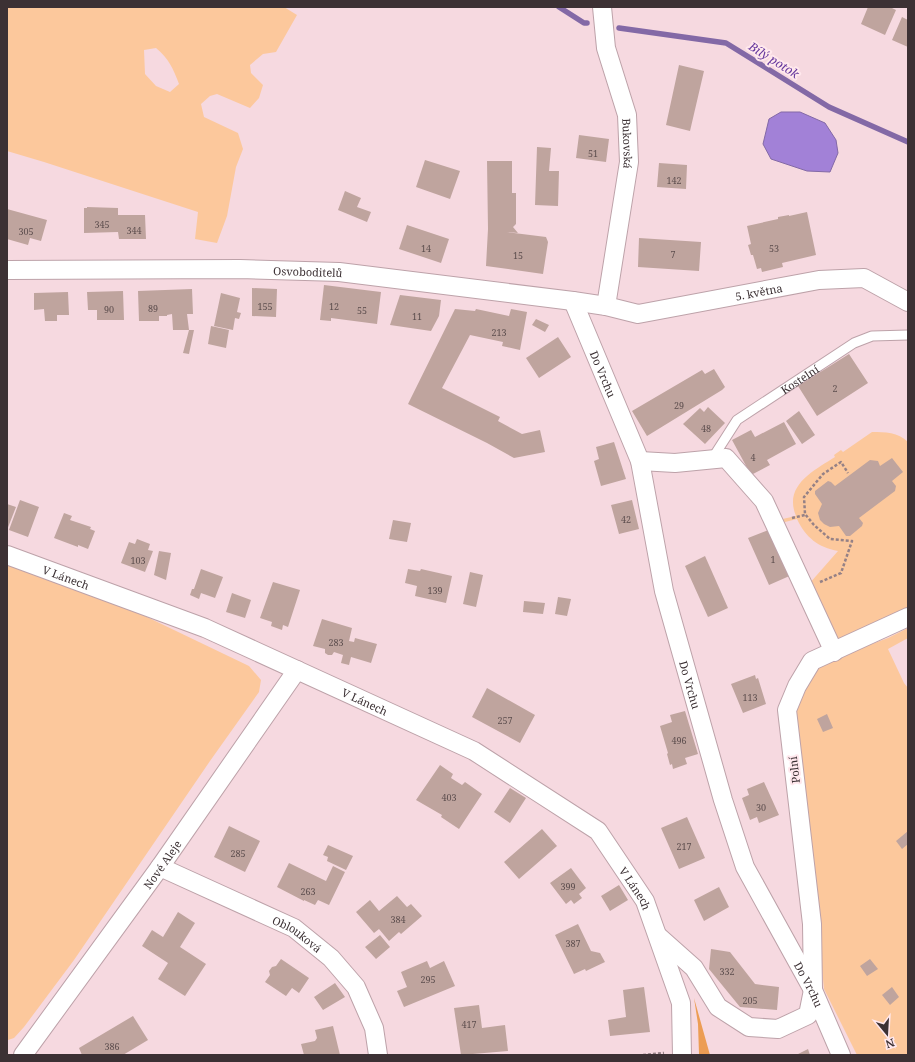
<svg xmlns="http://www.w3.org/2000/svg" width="915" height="1062" font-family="'Noto Serif',serif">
	<rect width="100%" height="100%" fill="#f6d9e0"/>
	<path fill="#fcc89c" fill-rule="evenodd" d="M7,7H284L297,15L276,52L263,54L250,65L251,73L263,85L259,98L250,108L217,94L210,96L201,104L204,117L238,133L243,149L236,167L227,216L217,243L195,239L198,212L44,162L7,151ZM156,48C169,59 173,68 179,84L170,92L156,86L145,74L144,50Z
		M872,432C885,432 898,432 908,442V611L836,644L809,584L838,551C818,547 806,538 797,519L781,523L778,520L796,516C783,485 815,470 835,457L834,455L841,450L843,452Z
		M7,565L124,606L249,666L261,680L259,692L210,761L74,960L24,1027L14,1038L8,1040Z
		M908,628V638L888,649L904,683L908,688V1055H857L824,989L796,709L800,687L818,664L888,638Z"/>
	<path fill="#ec9d54" d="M694,998L710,1055H694L699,1054L698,1024Z"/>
	<path fill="#a281d7" stroke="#8369a6" d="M781,112H800L825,123L836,140L838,153L830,172L807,171L771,159L763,144L769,119Z"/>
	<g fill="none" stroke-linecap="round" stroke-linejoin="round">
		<path stroke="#8369a6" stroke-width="5.5" d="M559,7L584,23H587
			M619,28L726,43L829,107L908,142"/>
	</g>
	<path fill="#bfa49e" d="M868,7H890L896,10L885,35L861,24Z
		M902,17L908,20V47L892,40Z
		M679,65L704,71L690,131L666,125Z
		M579,135L609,139L606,162L576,158Z
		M537,147L551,148L549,171H559L558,206L535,205Z
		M425,160L460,171L450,199L416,187Z
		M487,161H512V193H516V224L513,227L518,233L507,232L546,237L548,242L543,274L486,266L488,229Z
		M659,163L687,165L686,189L657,187Z
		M345,191L361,198L357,207L371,212L367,222L338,210Z
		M87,207L118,208V215H145L146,239H119L118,232L84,233V208H87Z
		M7,209L47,220L41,241L30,238L28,245L7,239Z
		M807,212L816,255L782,263L783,267L762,272L761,268L757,269L753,255H751L748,245L751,244L747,226L778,219V217L789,215V216Z
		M407,225L449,239L441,263L399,249Z
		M639,238L701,242L699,271L638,267Z
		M324,285L381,292L377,324L331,318V321L320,320Z
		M252,288L277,289L276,317L252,316Z
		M192,289L193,314H187L189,330H194L189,354L183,353L189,330H173L172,314L167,315V316H159V321H139L138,291Z
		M123,291L124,320H97V310H88L87,292Z
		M68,292L69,315H57V321H45L44,309L34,310V293Z
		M221,293L240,298L237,312L241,313L239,319L235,318L233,330L214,326Z
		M400,295L441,300L439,316L431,331L390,325Z
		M455,309L475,311L476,309L509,316L511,309L527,312L520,350L502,346L503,342L470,335L442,388L500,417L498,421L522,434L540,430L545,452L514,458L487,443L408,404Z
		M536,319L549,325L545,332L532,325Z
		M211,326L229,330L226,348L208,344Z
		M558,337L571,357L539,378L526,358Z
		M849,354L868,383L817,416L798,386Z
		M714,369L725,387L722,390L647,436L632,411L702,370L705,374Z
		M708,407L725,423L705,444L683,424L700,408L704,412Z
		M799,411L815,435L802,444L786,421Z
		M784,422L796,444L767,460L770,465L751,475L732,440L751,430L755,437Z
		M614,442L626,479L601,486L594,461L599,459L596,447Z
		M892,458L903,472L892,481L896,486L895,491L859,518L863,523L862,526L850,536H846L839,526L830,527L824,524L820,520L818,513L822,504L815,494V491L828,481L831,482L835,486L870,460L878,461L880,466Z
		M20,500L39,507L28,537L9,530Z
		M632,500L639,529L619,534L611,505Z
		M7,504L16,507L7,530Z
		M64,513L72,516L70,520L91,527L90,529L95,531L88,549L78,545V547L54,538Z
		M393,520L411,523L407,542L389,539Z
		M774,528L794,574L769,585L748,538Z
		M137,539L150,544L148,550L153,551L145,572L121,563L129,542L135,544Z
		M159,551L171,553L166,580L154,575Z
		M705,556L728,608L708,617L685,566Z
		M201,569L223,577L215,598L201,593L199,599L190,595L192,589H194Z
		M408,569L420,571L421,569L452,576L446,603L415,596L417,586L405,583Z
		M470,572L483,575L476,607L463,604Z
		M273,582L300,590L288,627L283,625L282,630L271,626L272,622L260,618Z
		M232,593L251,600L245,618L226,612Z
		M558,597L571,599L567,616L555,614Z
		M524,601L545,603L543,614L523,612Z
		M322,619L352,628L349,641L354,642L355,638L377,644L371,663L351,657L349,665L341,663L343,655L334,652L332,655H328L325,653V649L313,646Z
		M755,675L756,679L758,678L766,704L743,713L731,684Z
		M487,688L535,715L520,743L472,717Z
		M685,711L698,754L685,758L687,764L673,769L672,764L670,765L667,754L668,753L660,726L672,722L670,715Z
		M827,714L833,728L823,732L817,719Z
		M440,765L453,774L451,778L462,785L465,782L482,794L459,829L441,817L442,815L416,800Z
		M764,782L779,815L759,823L757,817L750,820L742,798L749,795L747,789Z
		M510,788L526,798L510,823L494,812Z
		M687,817L705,858L679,869L661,828Z
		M229,826L260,841L245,872L214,857Z
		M542,829L557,846L519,879L504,862Z
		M908,831V844L902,849L896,841Z
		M328,845L353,856L346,870L327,861L328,857L323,855Z
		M289,863L326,881L333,866L345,872L329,905L318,900L315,905L304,900V901L277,887Z
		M571,868L586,888L579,894L582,898L574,904L571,900L566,904L550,883Z
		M619,885L628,900L610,911L601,896Z
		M719,887L729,907L704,921L694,900Z
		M397,896L407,907L411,904L422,916L401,934L399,932L389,941L379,929L374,933L356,912L370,900L379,911Z
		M178,912L195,923L180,947L206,964L185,996L158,979L168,963L142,946L152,930L163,937Z
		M578,924L591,951L600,953L605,962L586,971L585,969L574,974L555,935Z
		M380,935L390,947L376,959L365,947Z
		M711,949L730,952L755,984L779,987L777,1010L740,1007L709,969Z
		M281,959L309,978L299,993L292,988L286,996L265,982L270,975L269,971L272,967L276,966Z
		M870,959L878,969L867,976L860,966Z
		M427,961L430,968L444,961L455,986L404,1007L397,991L407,987L401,972Z
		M335,983L345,997L323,1010L314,997Z
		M644,987L650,1032L610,1036L608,1020L626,1017L623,990Z
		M892,987L899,997L890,1005L882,995Z
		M479,1005L482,1028L505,1025L508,1051L461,1055L454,1008Z
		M133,1016L148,1040L123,1055H82L79,1048Z
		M333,1026L340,1055H304L301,1044L315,1041L317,1038L315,1030Z
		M808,1049L810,1055H796Z"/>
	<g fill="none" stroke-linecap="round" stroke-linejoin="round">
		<defs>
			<g id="lane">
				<path id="s1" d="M712,459L737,420L854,343L872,336L908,335"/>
			</g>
			<g id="street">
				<path id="s2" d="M602,7L606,48L627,115L629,162L606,306"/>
				<path id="s3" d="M7,270L240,269L339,272L573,301L606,306L638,314L819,280L864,278L908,302"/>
				<path id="s4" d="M573,301L640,461L664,591L723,800L745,867L813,990L841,1055"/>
				<path d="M640,461L675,463L726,458L764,501L834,652"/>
				<path id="s5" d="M7,555L205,628L474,751L598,831L645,901L681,1003L682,1055"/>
				<path id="s6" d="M160,867L294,928L331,958L356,987L374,1028L378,1055"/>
				<path d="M658,936L694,968L718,1007L749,1027L778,1029L808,1015L813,990L812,924L787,710L797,686L812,661L908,617"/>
				<path id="s7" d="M23,1055L160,867L297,670"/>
			</g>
		</defs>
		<use href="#lane" stroke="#bda2a9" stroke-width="11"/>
		<use href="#street" stroke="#bda2a9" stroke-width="20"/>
		<path stroke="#958186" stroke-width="2.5" stroke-dasharray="3 2" stroke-linecap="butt" d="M792,518L805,515
			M820,582L841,573L852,541L830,539L814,525L805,514L804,497L823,474L841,462L848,473
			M643,1055L664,1053"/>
		<use href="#lane" stroke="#fff" stroke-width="9"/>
		<use href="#street" stroke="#fff" stroke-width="18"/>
	</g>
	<g text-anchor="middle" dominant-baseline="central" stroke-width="4" stroke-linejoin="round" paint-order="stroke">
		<g font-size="9" fill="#5d4e4e">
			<text x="593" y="153">51</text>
			<text x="674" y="180">142</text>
			<text x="102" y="224">345</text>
			<text x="134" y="230">344</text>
			<text x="26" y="231">305</text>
			<text x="426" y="248">14</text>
			<text x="774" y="248">53</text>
			<text x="673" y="254">7</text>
			<text x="518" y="255">15</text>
			<text x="265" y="306">155</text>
			<text x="334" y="306">12</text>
			<text x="153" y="308">89</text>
			<text x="109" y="309">90</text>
			<text x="362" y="310">55</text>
			<text x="417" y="316">11</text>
			<text x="499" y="332">213</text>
			<text x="835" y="388">2</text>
			<text x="679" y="405">29</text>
			<text x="706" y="428">48</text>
			<text x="753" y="457">4</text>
			<text x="626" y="519">42</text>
			<text x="773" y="559">1</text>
			<text x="138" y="560">103</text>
			<text x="435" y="590">139</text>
			<text x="336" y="642">283</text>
			<text x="750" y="697">113</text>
			<text x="505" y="720">257</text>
			<text x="679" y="740">496</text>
			<text x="449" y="797">403</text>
			<text x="761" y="807">30</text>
			<text x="684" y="846">217</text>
			<text x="238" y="853">285</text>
			<text x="568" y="886">399</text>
			<text x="308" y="891">263</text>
			<text x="398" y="919">384</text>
			<text x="573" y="943">387</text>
			<text x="727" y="971">332</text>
			<text x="428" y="979">295</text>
			<text x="750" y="1000">205</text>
			<text x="469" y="1024">417</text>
			<text x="112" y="1046">386</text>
		</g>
		<g font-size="11" fill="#3c3134" stroke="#ffe8ed">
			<text stroke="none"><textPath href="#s2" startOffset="140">Bukovská</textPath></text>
			<text stroke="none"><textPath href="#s3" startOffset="301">Osvoboditelů</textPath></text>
			<text stroke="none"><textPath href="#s3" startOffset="757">5. května</textPath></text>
			<text stroke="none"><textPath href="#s4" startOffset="79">Do Vrchu</textPath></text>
			<text stroke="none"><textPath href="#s1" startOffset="121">Kostelní</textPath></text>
			<text stroke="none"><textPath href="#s5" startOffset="63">V Lánech</textPath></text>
			<text stroke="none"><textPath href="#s4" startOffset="403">Do Vrchu</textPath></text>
			<text stroke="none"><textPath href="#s5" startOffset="387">V Lánech</textPath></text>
			<text transform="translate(794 770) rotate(-97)">Polní</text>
			<text stroke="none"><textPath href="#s7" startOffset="236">Nové Aleje</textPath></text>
			<text stroke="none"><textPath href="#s5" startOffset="723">V Lánech</textPath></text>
			<text stroke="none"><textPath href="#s6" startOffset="153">Oblouková</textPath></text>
			<text stroke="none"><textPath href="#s4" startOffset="727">Do Vrchu</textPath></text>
		</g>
		<g font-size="12" font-style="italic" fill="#65379d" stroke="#ffe8ed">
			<text transform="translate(774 60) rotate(32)">Bílý potok</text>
		</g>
	</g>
	<rect width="915" height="1062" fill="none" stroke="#3c3134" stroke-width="16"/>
	<g transform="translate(887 1034) rotate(162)" stroke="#ffe8ed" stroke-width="3" paint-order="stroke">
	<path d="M0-3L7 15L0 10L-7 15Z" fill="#3c3134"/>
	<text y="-6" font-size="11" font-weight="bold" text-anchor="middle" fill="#3c3134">N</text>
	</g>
</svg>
